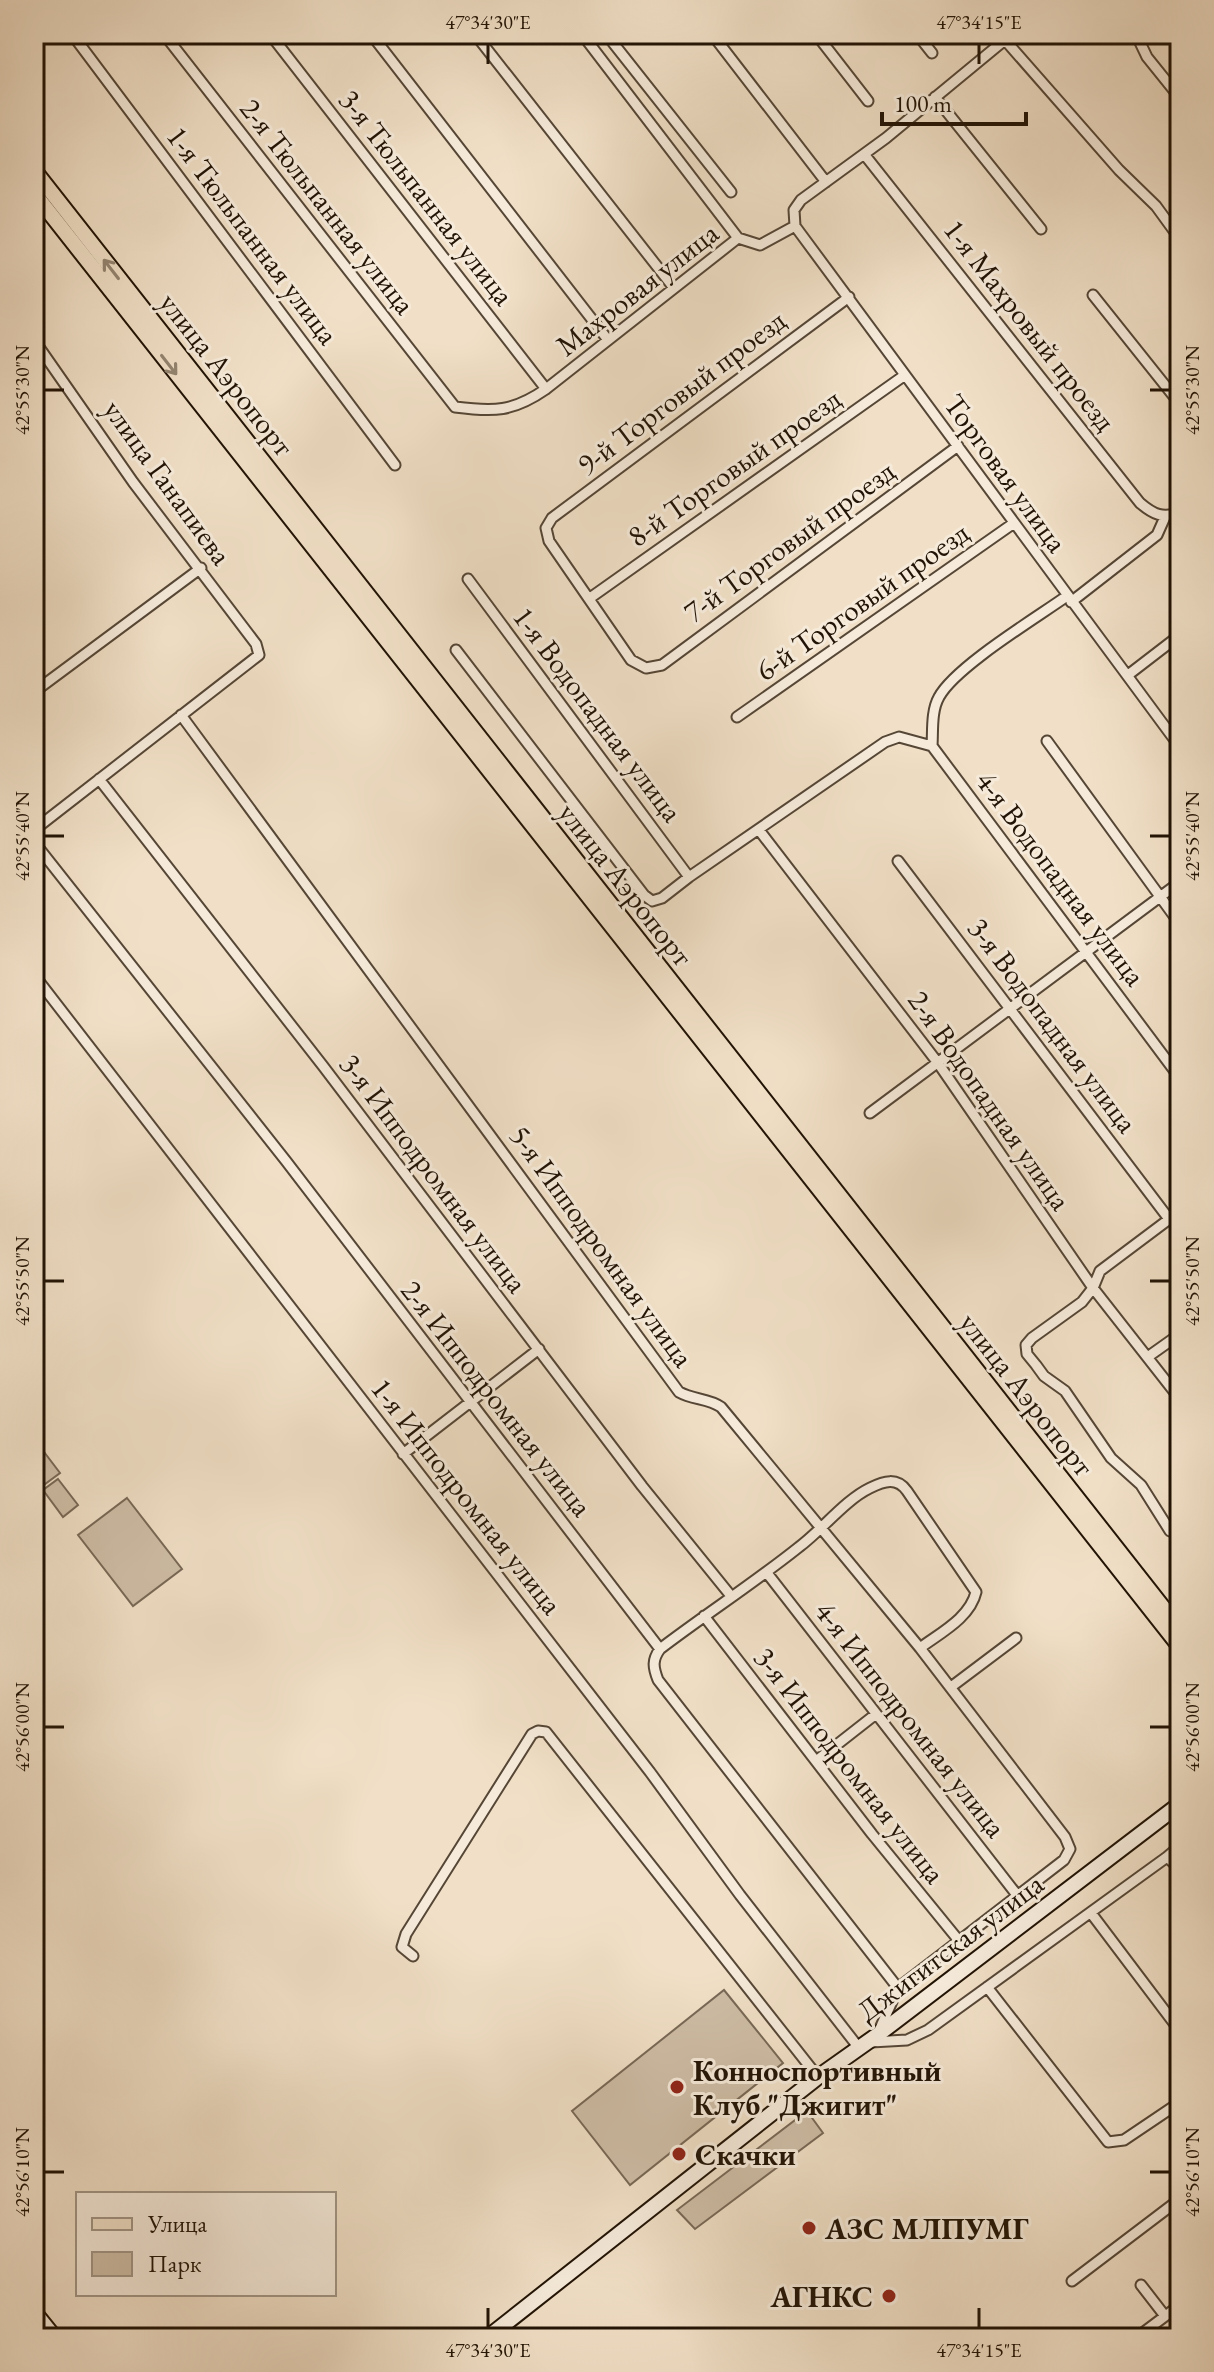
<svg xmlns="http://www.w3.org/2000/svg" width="1214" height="2372" font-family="'EB Garamond',serif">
	<rect width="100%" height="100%" fill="#f1e0c7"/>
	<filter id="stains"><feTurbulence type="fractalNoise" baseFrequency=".0025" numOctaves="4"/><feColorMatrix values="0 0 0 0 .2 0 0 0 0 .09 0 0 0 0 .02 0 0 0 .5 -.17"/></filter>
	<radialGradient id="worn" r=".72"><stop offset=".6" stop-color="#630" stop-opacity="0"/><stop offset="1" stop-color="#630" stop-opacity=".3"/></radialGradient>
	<path fill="#cebda6" stroke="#786856" stroke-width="2" d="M35,1440L60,1473L41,1487L34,1478Z
		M58,1479L78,1505L63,1517L43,1490Z
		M127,1498L182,1569L133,1606L78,1535Z
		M724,1990L783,2063L630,2185L572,2111Z
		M807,2111L823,2133L695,2229L677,2210Z"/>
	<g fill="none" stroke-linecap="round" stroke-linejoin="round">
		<defs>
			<path id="street" d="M72,34L395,465
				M164,34L455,407C494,412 513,412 546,389L738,238L760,245L795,226L794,210L801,200L886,138L1012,34
				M270,34L546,389
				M371,34L608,340
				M475,34L674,288
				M582,34L738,238
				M712,34L826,182
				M816,34L868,101
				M917,34L932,53
				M1136,34L1147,57L1180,98
				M583,35L610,39L731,192
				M1005,40L1119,170L1156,206L1180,239
				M935,97L1041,229
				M864,154L1140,503C1154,515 1162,518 1180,513
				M795,226L1180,747
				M1093,295L1180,404
				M849,297L552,518L546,528L549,541L631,660L646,668L662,665L958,446
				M34,340L133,482L256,644L259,655L34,830
				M468,579L689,877
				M590,598L905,375
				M1071,602L1157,535L1165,517
				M456,650L644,895L652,901L662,898L689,877L885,742L899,737L932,746
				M1128,675L1180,635
				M34,692L201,568
				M181,715L679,1392C693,1400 708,1398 721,1407L920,1648L1065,1837L1070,1849L1064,1860L898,1988L878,2033
				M737,717L1014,523
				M1047,741L1180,924
				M932,746L1180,1078
				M932,746C933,731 931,711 939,697C955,667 1036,618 1067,596
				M99,779L323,1066L642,1486L731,1596
				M759,830L938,1063L1093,1288L1180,1399
				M34,842L286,1161L660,1649C652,1660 653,1667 658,1680L898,1988
				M898,861L1169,1219
				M34,975L650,1772L740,1895L859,2048
				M870,1113L1180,882
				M1149,1356L1180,1334
				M403,1454L539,1349
				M1170,1531L1141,1485L1111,1458L1065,1391L1044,1376L1036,1365L1027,1354L1026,1345L1032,1338L1082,1302L1093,1288L1100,1271L1180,1211
				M767,1573L1017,1895
				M704,1616L872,1834L960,1942
				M660,1649C706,1614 754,1583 799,1547C822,1530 845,1500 870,1488C884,1481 897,1477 907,1491L976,1592C970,1618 940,1633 920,1648
				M951,1687L1016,1638
				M816,1761L876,1714
				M1167,1857L1180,1846
				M1091,1913L1180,2031
				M413,1956L402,1947L406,1934L532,1734L538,1731L546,1732L818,2077
				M987,1987L1108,2142L1124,2140L1173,2107
				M871,2042L907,2040L928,2030L1167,1857L1180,1869
				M1072,2281L1180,2199
				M1141,2285L1165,2316
				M1136,2338L1180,2305"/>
			<path id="secondary" d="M34,2312L55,2338
				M34,2334L37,2338
				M487,2338L818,2077L876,2036L1180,1804"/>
			<path id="primary" d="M34,170L1180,1629
				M34,193L1180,1647"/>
		</defs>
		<use href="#street" stroke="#554636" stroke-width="13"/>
		<use href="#secondary" stroke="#211305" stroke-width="18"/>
		<use href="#primary" stroke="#211305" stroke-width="18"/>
		<use href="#street" stroke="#f6ebdb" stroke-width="9"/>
		<use href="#secondary" stroke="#f6ebdb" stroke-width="14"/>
		<use href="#primary" stroke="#f1e0c7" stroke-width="14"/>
	</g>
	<defs><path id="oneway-shaft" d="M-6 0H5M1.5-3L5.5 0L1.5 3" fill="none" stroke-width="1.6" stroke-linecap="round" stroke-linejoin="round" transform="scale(2)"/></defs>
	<g stroke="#938470">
		<use href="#oneway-shaft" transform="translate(111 269) rotate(-128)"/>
		<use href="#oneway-shaft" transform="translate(169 365) rotate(52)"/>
	</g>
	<path fill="none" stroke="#211305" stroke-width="3" d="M488,44V64M979,44V64M44,390H64M1150,390H1170M44,836H64M1150,836H1170M44,1281H64M1150,1281H1170M44,1727H64M1150,1727H1170M44,2172H64M1150,2172H1170M488,2308V2328M979,2308V2328"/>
	<g fill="#8f2418" stroke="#f6ebdb" stroke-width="3">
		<circle cx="677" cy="2087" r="8"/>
		<circle cx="679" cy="2154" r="8"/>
		<circle cx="809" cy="2228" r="8"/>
		<circle cx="889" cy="2296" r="8"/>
	</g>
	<g text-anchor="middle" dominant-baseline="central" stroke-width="6" stroke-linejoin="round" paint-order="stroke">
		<g font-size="30" fill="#211305" stroke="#f6ebdb">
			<text transform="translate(427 197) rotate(52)">3-я Тюльпанная улица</text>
			<text transform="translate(328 206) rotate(52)">2-я Тюльпанная улица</text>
			<text transform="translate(253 235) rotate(53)">1-я Тюльпанная улица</text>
			<text transform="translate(637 289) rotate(-38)">Махровая улица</text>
			<text transform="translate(1030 325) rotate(52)">1-я Махровый проезд</text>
			<text transform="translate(227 374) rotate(52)">улица Аэропорт</text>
			<text transform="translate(681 392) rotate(-37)">9-й Торговый проезд</text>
			<text transform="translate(734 467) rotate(-35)">8-й Торговый проезд</text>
			<text transform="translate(1006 473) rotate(54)">Торговая улица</text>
			<text transform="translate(168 482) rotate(54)">улица Ганапиева</text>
			<text transform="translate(789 541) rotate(-36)">7-й Торговый проезд</text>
			<text transform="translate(862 601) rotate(-35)">6-й Торговый проезд</text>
			<text transform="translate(598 714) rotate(53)">1-я Водопадная улица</text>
			<text transform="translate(1061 878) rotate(53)">4-я Водопадная улица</text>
			<text transform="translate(626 884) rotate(52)">улица Аэропорт</text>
			<text transform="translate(1053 1025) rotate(53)">3-я Водопадная улица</text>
			<text transform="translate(990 1100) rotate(55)">2-я Водопадная улица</text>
			<text transform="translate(434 1173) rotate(53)">3-я Ипподромная улица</text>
			<text transform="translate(602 1246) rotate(54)">5-я Ипподромная улица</text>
			<text transform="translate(1027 1394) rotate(52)">улица Аэропорт</text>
			<text transform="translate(497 1398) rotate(52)">2-я Ипподромная улица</text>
			<text transform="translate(467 1496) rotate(52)">1-я Ипподромная улица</text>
			<text transform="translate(911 1719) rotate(52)">4-я Ипподромная улица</text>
			<text transform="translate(850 1765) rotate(52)">3-я Ипподромная улица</text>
			<text transform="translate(950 1947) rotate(-37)">Джигитская улица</text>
		</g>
		<g font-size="30" font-weight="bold" fill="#211305" stroke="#f6ebdb" text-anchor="start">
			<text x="693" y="2070">Конноспортивный<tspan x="693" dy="34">Клуб "Джигит"</tspan></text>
			<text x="695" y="2154">Скачки</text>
			<text x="825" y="2228">АЗС МЛПУМГ</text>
			<text x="873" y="2296" text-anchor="end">АГНКС</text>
		</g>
	</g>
	<rect width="1214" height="2372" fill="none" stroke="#f1e0c7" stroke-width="88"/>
	<rect x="76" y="2192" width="260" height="104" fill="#f6ebdb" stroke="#a19585" stroke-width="2"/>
	<rect x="92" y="2218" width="40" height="12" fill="#f1e0c7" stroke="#a19585" stroke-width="2"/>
	<text x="148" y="2232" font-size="24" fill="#211305">Улица</text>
	<rect x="92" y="2252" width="40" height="24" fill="#cebda6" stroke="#a19585" stroke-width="2"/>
	<text x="148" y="2272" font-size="24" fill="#211305">Парк</text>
	<path d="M882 112v12h144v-12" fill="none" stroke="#211305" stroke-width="4"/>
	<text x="894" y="112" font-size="24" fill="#211305" stroke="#f6ebdb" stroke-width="6" paint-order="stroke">100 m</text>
	<rect x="44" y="44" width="1126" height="2284" fill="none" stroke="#211305" stroke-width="3"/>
	<g font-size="20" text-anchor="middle" fill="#211305">
		<text x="488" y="29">47°34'30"E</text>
		<text x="979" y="29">47°34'15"E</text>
		<text transform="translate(1192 390) rotate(-90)" y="7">42°55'30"N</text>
		<text transform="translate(22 390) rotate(-90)" y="7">42°55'30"N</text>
		<text transform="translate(1192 836) rotate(-90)" y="7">42°55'40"N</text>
		<text transform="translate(22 836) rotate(-90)" y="7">42°55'40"N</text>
		<text transform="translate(1192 1281) rotate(-90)" y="7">42°55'50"N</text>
		<text transform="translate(22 1281) rotate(-90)" y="7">42°55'50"N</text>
		<text transform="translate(22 1727) rotate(-90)" y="7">42°56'00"N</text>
		<text transform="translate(1192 1727) rotate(-90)" y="7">42°56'00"N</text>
		<text transform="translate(22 2172) rotate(-90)" y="7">42°56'10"N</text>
		<text transform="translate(1192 2172) rotate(-90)" y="7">42°56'10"N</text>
		<text x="488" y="2357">47°34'30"E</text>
		<text x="979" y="2357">47°34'15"E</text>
	</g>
	<rect width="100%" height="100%" filter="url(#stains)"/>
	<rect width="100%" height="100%" fill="url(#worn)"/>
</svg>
